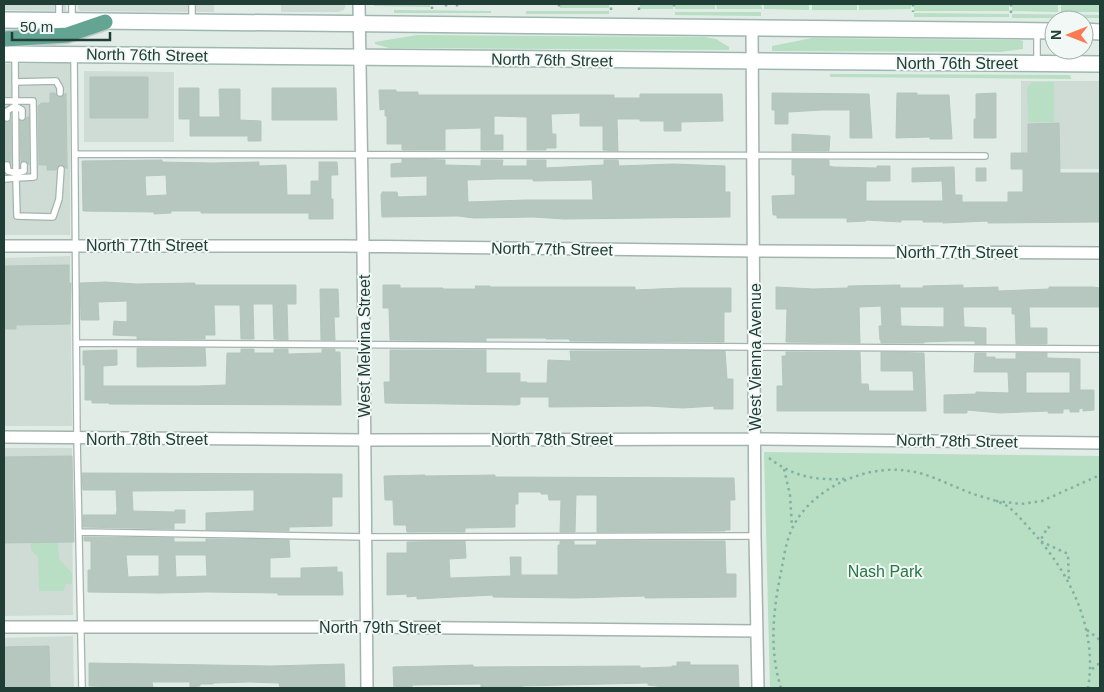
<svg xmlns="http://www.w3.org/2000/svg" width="1104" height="692" font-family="Arial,sans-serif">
	<rect width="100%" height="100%" fill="#e1ece7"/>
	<path fill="#cfdcd6" d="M4,4H66V11L4,10Z
		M78,4H214V12L80,11L78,8Z
		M281,4H346L344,10L338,12H281Z
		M70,63V235H4V64Z
		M84,71L174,72V142H84Z
		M1021,81H1100V169H1021Z
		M70,256L72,426H4V258Z
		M4,448H72L73,615L4,616Z
		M73,636L74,688H4V638Z"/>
	<path fill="#b8dec3" d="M374,4H430V7L374,6Z
		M560,4H609V8H560Z
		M640,4H673V9H640Z
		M675,4H715V9H675Z
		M716,4H761L762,9H717Z
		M764,4H809V10L764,9Z
		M812,4H857V10H812Z
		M859,4H911V9L859,10Z
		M914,4H1009V11H914Z
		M1012,4H1058V12L1012,11Z
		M1061,4H1100V12H1061Z
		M394,10L491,11V13H394Z
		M526,11H609V14H526Z
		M675,12H761V16L675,15Z
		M914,13L1009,14V17H914Z
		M1012,14L1100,15V18H1012Z
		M417,35L704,37L716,39L729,47V50L389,48L375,44V42Z
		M812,38L1020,40L1023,41V49L1000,52L772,51V46Z
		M830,74L1070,75L1071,79L830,77Z
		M1032,82H1054V122H1028L1027,88Z
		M764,452L1100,456V688H770Z
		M31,542H58L59,559L72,573V584H65L64,591H39L38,557L31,550Z"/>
	<path fill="#b6c7c0" stroke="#b3c6be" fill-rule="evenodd" d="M90,77H148V118H90Z
		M179,88H199V117H220L219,89H240V120L261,121V141H248V136H190V119H179Z
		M272,88H336L337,120H272Z
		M379,90H396V92H418V95H614V98H640V94H722L723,121L681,122V131H664V121H640V119H617L618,151L603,150V126H580V113L551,114L552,134H556V148H546V150H527V117L494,116V135H503V150H481V128L445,129V150H402V144H387V116H385V109L380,110Z
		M50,93H55L57,97L60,98L66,93L67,169L62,164L57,166L56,170H47V165H39L38,106L41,103H50Z
		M772,93L869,94L872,138H850V110H822L788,112V124H775V110H772Z
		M897,93H917V95H949L952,139H930V137L896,138Z
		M996,93V138H974V119H976V94Z
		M27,117H29V165L26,161L21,162L20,121H25Z
		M4,121L7,123L11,121V163L8,160L4,162Z
		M1059,123L1060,173H1100V222L988,223V221L943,223V222H923V220H901V222L866,220V221L847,222V218H777V215H773L772,196L795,195V175H792V160H829V166L834,167L877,168V166H890V181H866V201H943L942,181L912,182V168L954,167L955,195H962V202H1008V192H1023V169H1011V153H1028V124Z
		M792,134L830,136L829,151H792Z
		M402,159L445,160V165L481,166V160H503L502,166H527V160H546V168L604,165V160H618L619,166L673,164L725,166V192H730V217L564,219L534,217L474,218L458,216L382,217L381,194H382V192H397L398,197L427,196V176L391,177V164L402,163ZM496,179H533V181L592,180L593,200H526L468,202L467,180Z
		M162,160V162L212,163L259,162V166L286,165L287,195H311V181H319V162H337L338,175H331V199H333V219H309V213H201V211H171V213L154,214V212L83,211L82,161ZM166,175L167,195L146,196L145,176Z
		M976,168H986V181H976Z
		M69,265V283H71L70,324L16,325V329H4V266Z
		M106,282L136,284L195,283V285H296V304H287L288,340L274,339L273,304H253L254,339H241L240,305H214L215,335H205V339H137V336L113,335L114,321L127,322V301L98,302L99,320H81L80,283Z
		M383,285H400V288H443V289H476L475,286H490V287H635V290L681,288H731V312H724V342L570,341L569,339H546V338H486V341L390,340L389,308H383Z
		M900,285V288H923V286L963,285V288L998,287V291L1049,289V287H1093L1100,288V307H1029L1030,328H1047V344H1016L1015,314H1012V307H963L964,327L986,328V344H975V341H952L924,342V343H881V340H880L879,326H882L881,306L859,307L860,343L786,342L787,309H776V287L813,289L848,288V286ZM900,307H944V327L901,326Z
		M320,289H338L339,317H334L335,340H321Z
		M137,348H205L206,366L137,367Z
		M241,349H254V353H274V349H288V354L322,353V349H335V352H340L341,405L109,404V403H92V400H85V365H83V351L117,350V365L103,366V386H198L226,385L227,353H241Z
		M390,350H486V373H520V382H527V383H547L548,360L571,361L570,351H725L727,379H733V409H714V406L683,408L648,406L549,407V397H520V404L517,405L385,403L384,382H390Z
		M786,352H860L861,384H868L869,391H914L913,371H881V352L924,353L926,411H777V386H783L782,356H786Z
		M975,353H986V357H995V359H1016V353H1047V358L1080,359V390H1094V410L1083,411V408L1079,409V412H1070V409H1063V413H1048V411L1000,413L967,410V413H944V395L976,394V392L1009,393L1008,372H974ZM1026,372H1070V393H1026Z
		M72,456L74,542L4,543V457Z
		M82,473L342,474V497H332V526L289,527V531L206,530V513L254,511V490L132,491L133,511L175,512V510H185V523H174V529L83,527V515H116L117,510L116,490H83Z
		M425,475V476L495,475V477L734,478L735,500H730V530H725V531L597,532V495H576L575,532H560L561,500H549L548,494H541V492H518V504H515V527L465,528V532H407L406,525H394L393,500H385L384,476Z
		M84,537L174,538V542H206V539L289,540L290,557L270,558V578H301V568L337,567V572H342L343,595H278V593L207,592L159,593L88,592V570H91V541H84ZM126,555H159V576L128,577ZM175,555H206L207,576L176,577Z
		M465,541L466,558L449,559L450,578L511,576L510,557H521V575H558V545H560V541H574V545H596L597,541H725L726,574H736V597L645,598V596L575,598L493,597V595L417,599V596L407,597V594L387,595V553H407V542Z
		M49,646L50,688H5L4,647Z
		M677,662H690V665H738L739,688H672L648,685V683L522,686V688H481V684L412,685V688H394L393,667L473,665V667L640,666V668L672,667V666H677Z
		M89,663L272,666L344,664L345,688H280L279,683L249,682L213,683V684H200V686L190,687V682H152L153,688L89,686Z"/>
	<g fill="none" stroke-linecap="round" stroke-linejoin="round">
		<defs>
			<path id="lane" d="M192,4V22
				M59,19V4
				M72,19V4
				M1037,33V63
				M74,55L77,438L82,688
				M15,82L56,81L60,88V93
				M4,101H33L34,177L16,178L17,216L53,217L59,199L61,169
				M15,106L22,110V117
				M7,118V111L15,106
				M75,154L985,156
				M7,165L8,171L16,173L24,171V165
				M4,179L16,178L15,55
				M77,343L1100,349
				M79,532L366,537L755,536"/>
			<path id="street" d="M359,4L363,246L367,688
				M752,27L755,536L758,688
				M4,246H344L754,251L1100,253
				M4,437L364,440L755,439L1100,443
				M4,627H366L757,631"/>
			<path id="secondary" d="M4,20L1054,31
				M1084,31L1100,32
				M4,54L1100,64"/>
			<path id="primary" d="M4,39L67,35L105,22"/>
		</defs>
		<use href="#lane" stroke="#a3b4ae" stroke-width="8"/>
		<use href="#street" stroke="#a3b4ae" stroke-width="14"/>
		<use href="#secondary" stroke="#9eb8af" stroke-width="18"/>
		<use href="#primary" stroke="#c1c9c7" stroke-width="18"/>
		<path stroke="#80b1a2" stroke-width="2.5" stroke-dasharray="2.5 4" stroke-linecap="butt" d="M446,4V9
			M457,4V9
			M559,4V9
			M674,4V10
			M913,4V12
			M1011,4V13
			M432,9V4
			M611,10V4
			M639,10V4
			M769,458C794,477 814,480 845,479
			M784,469L790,495L792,527
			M996,501L1021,504L1042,501L1100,475
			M1050,528L1048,527L1040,541L1068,554L1069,581
			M1087,630L1100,640
			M1092,669L1100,663
			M781,688C769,650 773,611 781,572C784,557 786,539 794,525C812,490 861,467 900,470C924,471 945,483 968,492C980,497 995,499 1007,506C1016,512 1024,523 1031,530C1070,573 1098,629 1088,688"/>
		<use href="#lane" stroke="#fff" stroke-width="5.5"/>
		<use href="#street" stroke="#fff" stroke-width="11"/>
		<use href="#secondary" stroke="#fff" stroke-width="15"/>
		<use href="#primary" stroke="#63a493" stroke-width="15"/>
	</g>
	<g text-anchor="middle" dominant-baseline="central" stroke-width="4" stroke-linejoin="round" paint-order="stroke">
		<g font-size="16" fill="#203e36" stroke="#f1f8f5">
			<text transform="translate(147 55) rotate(1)">North 76th Street</text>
			<text transform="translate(552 60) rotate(1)">North 76th Street</text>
			<text x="957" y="63">North 76th Street</text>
			<text x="147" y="245">North 77th Street</text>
			<text transform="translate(552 249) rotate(1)">North 77th Street</text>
			<text x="957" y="252">North 77th Street</text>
			<text transform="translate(364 346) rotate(-90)">West Melvina Street</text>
			<text transform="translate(755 357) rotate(-90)">West Vienna Avenue</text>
			<text x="147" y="439">North 78th Street</text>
			<text x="552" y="439">North 78th Street</text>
			<text transform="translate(957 441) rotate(1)">North 78th Street</text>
			<text x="380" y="627">North 79th Street</text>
		</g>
		<g font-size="16" fill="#297646" stroke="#f1f8f5">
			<text x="885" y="571">Nash Park</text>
		</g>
	</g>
	<rect width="1104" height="692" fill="none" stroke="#203e36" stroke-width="10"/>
	<g transform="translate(1069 35) rotate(270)"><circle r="24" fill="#f1f8f5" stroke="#9daea9"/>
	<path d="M0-4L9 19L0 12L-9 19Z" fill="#f87b53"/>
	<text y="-8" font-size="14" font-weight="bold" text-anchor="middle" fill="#203e36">N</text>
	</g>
	<path d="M12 32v8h98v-8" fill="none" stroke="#203e36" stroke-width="2.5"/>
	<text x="20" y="32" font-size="15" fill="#203e36" stroke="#f1f8f5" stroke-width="4" paint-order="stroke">50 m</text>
</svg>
